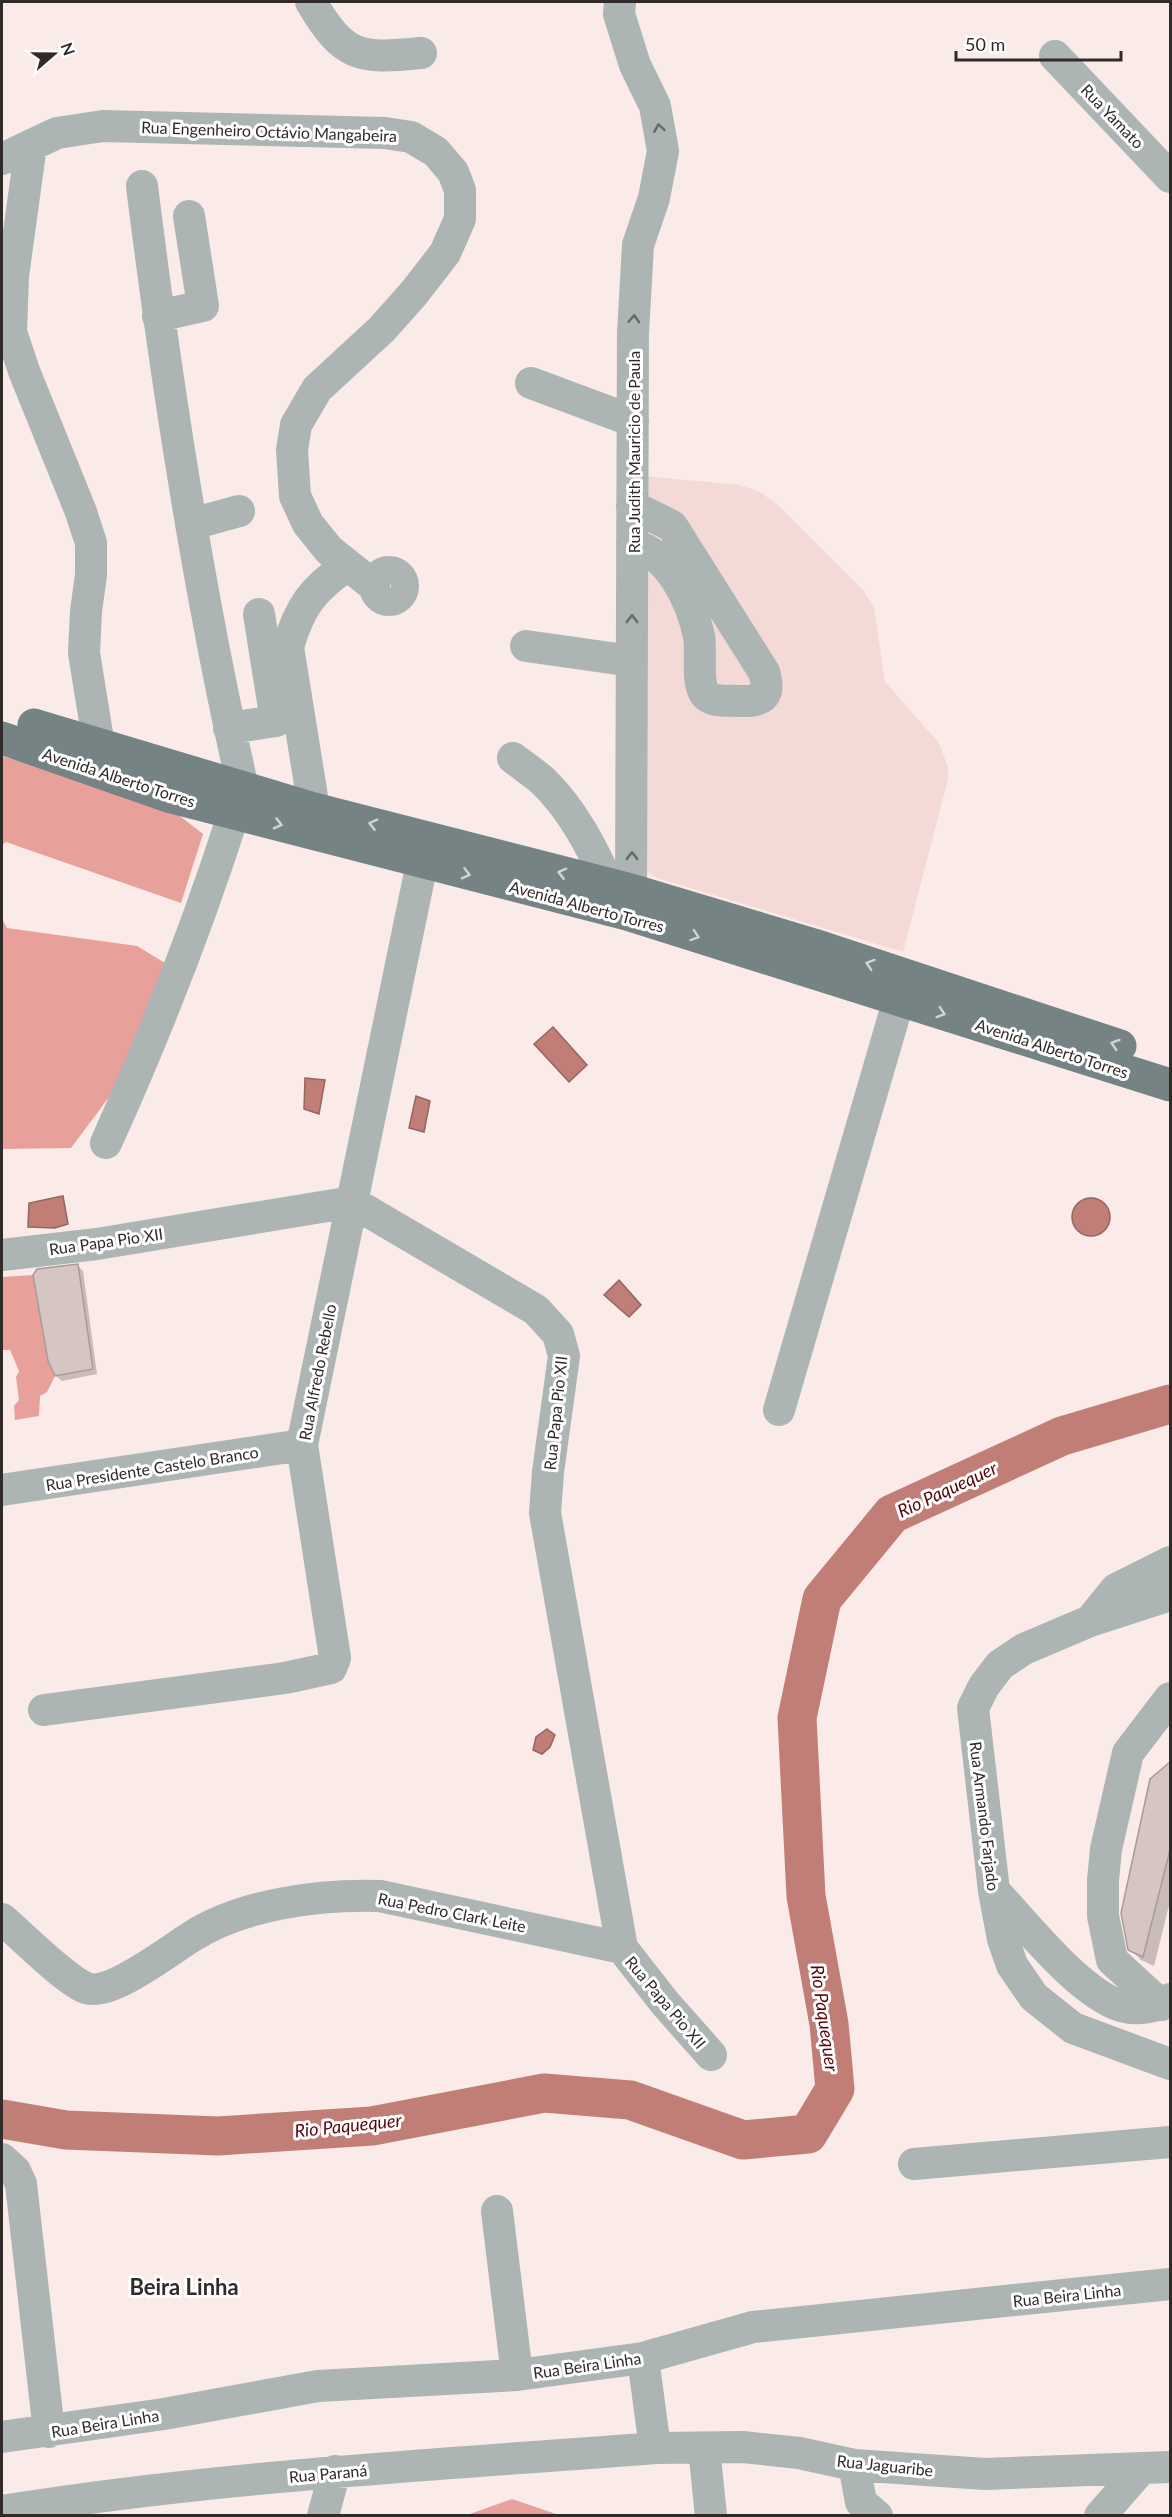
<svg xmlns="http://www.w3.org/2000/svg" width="1172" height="2517" font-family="Lato,sans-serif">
	<rect width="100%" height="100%" fill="#faeae8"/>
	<path fill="#f3dad7" d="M643,476L739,485L758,491L777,504L863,590L874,608L885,682L939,743L948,767V779L903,952L657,878L647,872Z"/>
	<path fill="#e7a19a" d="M2,756L163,803L203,834L181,903L6,842L2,845Z
		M2,919L7,928L137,946L165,963L115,1089L71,1148L2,1149Z
		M33,1275L48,1361L55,1376L47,1392L40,1396L39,1416L15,1420L14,1406L19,1400L16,1377L19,1371L10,1350H2V1277Z
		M512,2499L559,2515H467Z"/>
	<path fill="#c07e77" stroke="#956560" stroke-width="1.5" d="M553,1027L587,1065L569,1082L534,1044Z
		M305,1078L325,1080L319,1114L304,1109Z
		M416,1096L430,1101L424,1132L409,1128Z
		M63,1196L68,1224L55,1228L28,1227L29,1203Z
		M1072 1217a19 19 0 1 1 38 0a19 19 0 1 1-38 0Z
		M619,1280L641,1305L629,1317L604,1295Z
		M547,1729L555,1735L550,1747L542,1754L533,1750L536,1737Z"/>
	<path fill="#0003" d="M78,1266L83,1271L97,1374L62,1381L56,1376Z
		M1170,1764V1901L1154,1966L1141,1960L1130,1949L1152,1779Z"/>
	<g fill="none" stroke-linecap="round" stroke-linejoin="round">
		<path stroke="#c07e77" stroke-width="39" d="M2,2119L66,2130L218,2136L372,2126L544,2093L630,2100L743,2140L808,2134L835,2089L829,2024L806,1896L797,1718L822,1599L892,1514L1062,1436L1170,1404"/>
	</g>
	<path fill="#d5c5c3" stroke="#a99a98" stroke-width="1.5" d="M78,1264L93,1369L55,1376L48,1361L33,1275L37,1269Z
		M1170,1762V1850L1143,1957L1128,1950L1121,1913L1150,1779Z"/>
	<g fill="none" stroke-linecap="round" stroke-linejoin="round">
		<path stroke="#acb4b4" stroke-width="32" d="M311,2C344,58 359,59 421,53
			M620,2L619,14L635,65L655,106L663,151L654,198L638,245L633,333L631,890L627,914
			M1055,56L1170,177
			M31,145L13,276L11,332L24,371L81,512L91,543V575L86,611L84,653L99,746
			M2,159L57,133L103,126L385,133L411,137L436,152L453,172L460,190V219L445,253L414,293L382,329L317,389L296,425L292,450L295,496L308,524L329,550L374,586
			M142,186C167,388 198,590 243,788
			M158,316L203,306L189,216
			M531,383L633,421
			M632,506L672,526L764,672C771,695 764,702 740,701C730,700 712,703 705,694C696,682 702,651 699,636C691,599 670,555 632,544
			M192,524L239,511
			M375 586a14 14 0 1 1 28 0a14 14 0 1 1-28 0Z
			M526,646L632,661
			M229,728L276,721L259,614
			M513,758C523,766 534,773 543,781C573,810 592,848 609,885
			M314,809L288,647C299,608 313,588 347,566
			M106,1143C155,1035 198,925 234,813
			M2,1255L97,1244L352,1202L536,1310L558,1334L564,1356L548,1472L545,1513L622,1948L665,2003L711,2055
			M779,1410L899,999
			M2,1490L302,1445
			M1170,1595L1090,1621L1024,1649L1000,1665L984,1686L973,1708L994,1891L1003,1939L1012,1965L1034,1997L1073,2028L1170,2064
			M1090,1621L1116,1589L1170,1562
			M44,1710L285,1678L331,1668L335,1658L302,1445L422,863
			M994,1891C1026,1924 1078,1992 1121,2006C1137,2011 1157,2007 1170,1999
			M2,1919C22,1936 64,1979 86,1988C110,1997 170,1950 191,1937C242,1904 320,1894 380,1896L622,1948
			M1161,2005L1112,1960L1103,1916V1880L1106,1849L1128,1753L1170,1698
			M2,2159L15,2171L21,2184L49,2432
			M914,2164L1170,2142
			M497,2211L517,2375
			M643,2358L655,2448L743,2447L799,2453L854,2465L985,2474L1170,2467
			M2,2437L164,2414L318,2386L517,2375L643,2358L753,2327L1170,2284
			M704,2448L711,2516
			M854,2465L861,2502L877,2516
			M2,2511C218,2476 437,2465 655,2448
			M323,2516L335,2471
			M1100,2516L1142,2468"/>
		<path stroke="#768384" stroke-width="33" d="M34,725L314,809L631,890L814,945L1120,1046
			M2,738L168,796L627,914L1170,1085"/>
	</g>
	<defs><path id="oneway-chevron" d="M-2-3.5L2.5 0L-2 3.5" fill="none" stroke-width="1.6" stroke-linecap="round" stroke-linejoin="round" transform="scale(1.5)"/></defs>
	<g stroke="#686868">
		<use href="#oneway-chevron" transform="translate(659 128) rotate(-100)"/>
		<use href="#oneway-chevron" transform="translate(634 319) rotate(-87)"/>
		<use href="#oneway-chevron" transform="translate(632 619) rotate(-90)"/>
		<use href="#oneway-chevron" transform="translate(632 856) rotate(-90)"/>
	</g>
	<g stroke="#cfd4d4">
		<use href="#oneway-chevron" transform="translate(278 824) rotate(14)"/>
		<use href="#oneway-chevron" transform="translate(373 824) rotate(-166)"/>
		<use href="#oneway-chevron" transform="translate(562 873) rotate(-166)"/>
		<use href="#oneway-chevron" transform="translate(466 874) rotate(14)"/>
		<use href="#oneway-chevron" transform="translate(695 936) rotate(18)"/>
		<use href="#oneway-chevron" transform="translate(870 964) rotate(-162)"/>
		<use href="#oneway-chevron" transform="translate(941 1013) rotate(18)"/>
		<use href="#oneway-chevron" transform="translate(1115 1044) rotate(-162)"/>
	</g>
	<g text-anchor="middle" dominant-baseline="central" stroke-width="6" stroke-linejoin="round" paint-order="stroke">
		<g font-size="16" fill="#302a29" stroke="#fff">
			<text transform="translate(1113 116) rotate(46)">Rua Yamato</text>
			<text transform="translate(269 131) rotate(2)">Rua Engenheiro Octávio Mangabeira</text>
			<text transform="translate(633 452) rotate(-90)">Rua Judith Mauricio de Paula</text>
			<text transform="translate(119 777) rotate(18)">Avenida Alberto Torres</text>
			<text transform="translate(587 906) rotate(15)">Avenida Alberto Torres</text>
			<text transform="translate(1052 1048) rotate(18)">Avenida Alberto Torres</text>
			<text transform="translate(106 1241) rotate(-8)">Rua Papa Pio XII</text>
			<text transform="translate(317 1372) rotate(-79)">Rua Alfredo Rebello</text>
			<text transform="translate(555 1413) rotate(-84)">Rua Papa Pio XII</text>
			<text transform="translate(152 1468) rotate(-9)">Rua Presidente Castelo Branco</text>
			<text transform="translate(985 1816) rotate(83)">Rua Armando Farjado</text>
			<text transform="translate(452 1912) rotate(11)">Rua Pedro Clark Leite</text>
			<text transform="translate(666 2002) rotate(50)">Rua Papa Pio XII</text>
			<text transform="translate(1067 2295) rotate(-6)">Rua Beira Linha</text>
			<text transform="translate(587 2365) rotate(-8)">Rua Beira Linha</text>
			<text transform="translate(105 2423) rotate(-9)">Rua Beira Linha</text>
			<text transform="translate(885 2465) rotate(6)">Rua Jaguaribe</text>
			<text transform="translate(328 2473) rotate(-5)">Rua Paraná</text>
		</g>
		<g font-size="18" font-style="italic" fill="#59050a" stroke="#fff">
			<text transform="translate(947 1489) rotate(-25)">Rio Paquequer</text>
			<text transform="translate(825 2018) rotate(82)">Rio Paquequer</text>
			<text transform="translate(348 2125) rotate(-6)">Rio Paquequer</text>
		</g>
		<g font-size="22" font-weight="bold" fill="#302a29" stroke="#fff">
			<text x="184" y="2286">Beira Linha</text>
		</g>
	</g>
	<rect width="1172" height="2517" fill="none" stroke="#302a29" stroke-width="6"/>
	<g transform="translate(54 54) rotate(70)" stroke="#ffffff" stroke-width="4.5" paint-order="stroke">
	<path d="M0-4.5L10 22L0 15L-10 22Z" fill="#302a29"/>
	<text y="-9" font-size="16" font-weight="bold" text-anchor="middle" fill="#302a29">N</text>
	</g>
	<path d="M956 51v9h165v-9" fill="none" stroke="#302a29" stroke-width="3"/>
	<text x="965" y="51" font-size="18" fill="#302a29" stroke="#ffffff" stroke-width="4.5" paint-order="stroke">50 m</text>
</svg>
